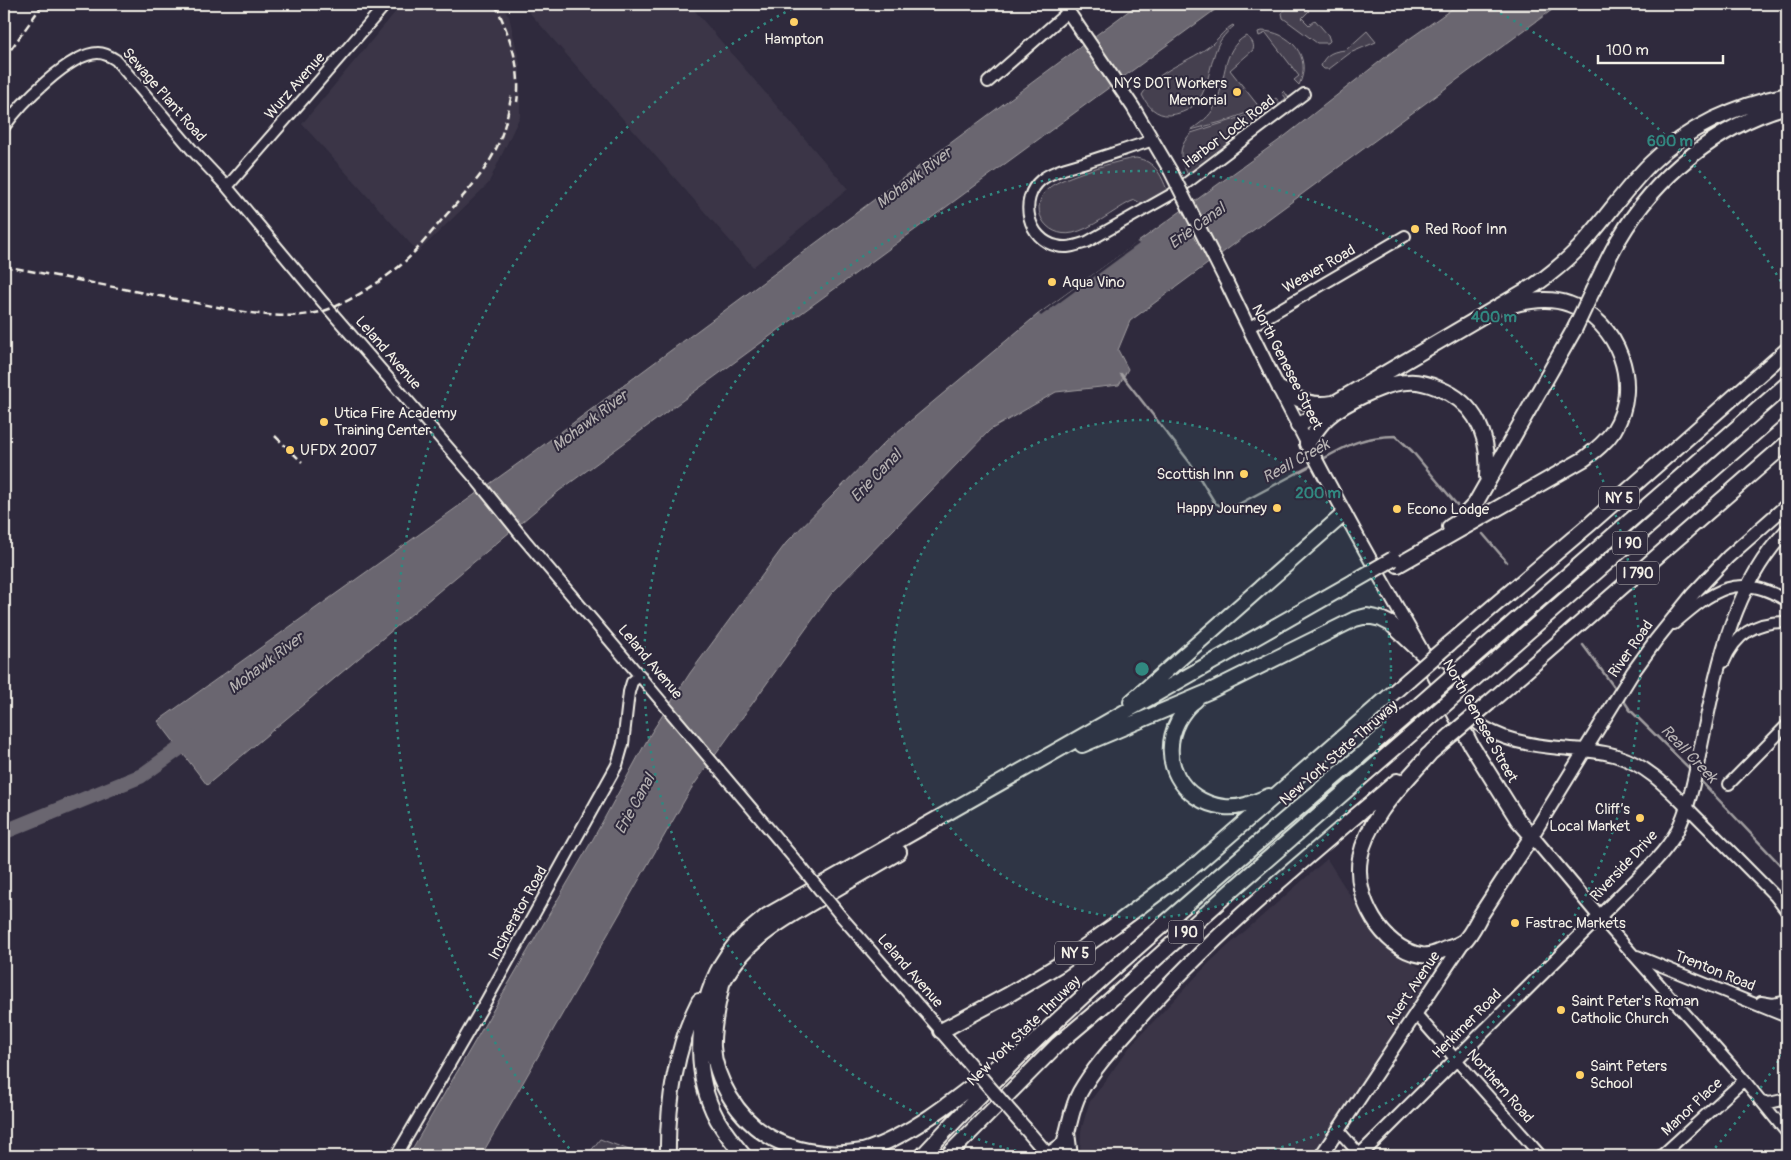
<svg xmlns="http://www.w3.org/2000/svg" width="1791" height="1160" font-family="Pangolin,sans-serif">
	<rect width="100%" height="100%" fill="#2f2a3d"/>
	<filter id="ink" filterUnits="userSpaceOnUse"><feTurbulence type="fractalNoise" baseFrequency=".02" numOctaves="2"/><feDisplacementMap in="SourceGraphic" scale="10" xChannelSelector="R" yChannelSelector="G"/><feConvolveMatrix kernelMatrix="1 2 1 2 8 2 1 2 1" color-interpolation-filters="sRGB"/></filter>
	<g filter="url(#ink)">
		<path fill="#3b3647" d="M402,4H500L509,16L520,64V116L488,184L418,252L302,124Z
			M522,4H689L848,189L753,267Z
			M1327,859L1377,938L1433,977L1313,1156H1080L1081,1131L1089,1103L1132,1044L1211,961Z"/>
		<path fill="#454050" stroke="#9c989c" d="M1287,4H1304L1309,11L1302,18L1309,25L1315,20L1328,35L1330,41L1328,43H1317L1283,18L1282,13Z
			M1233,25L1234,26C1227,32 1221,38 1217,47C1205,76 1210,111 1169,115C1157,116 1147,106 1142,95C1157,69 1191,62 1212,44C1219,38 1225,29 1233,25Z
			M1261,31C1290,31 1313,57 1299,85L1294,80L1299,76L1266,33L1259,36L1258,32Z
			M1367,31L1376,42L1350,53L1329,69H1324L1321,66C1325,53 1335,51 1346,50Z
			M1246,36C1251,39 1255,44 1253,50L1230,70L1260,108L1225,121L1191,130C1200,123 1210,117 1215,106C1226,84 1221,49 1246,36Z
			M1284,91L1289,98L1277,109L1189,177C1180,159 1176,150 1191,133L1255,113L1276,98L1280,103L1286,98L1282,93Z
			M1136,158C1155,161 1161,175 1167,190L1142,204L1135,200L1130,202C1113,211 1091,229 1073,233C1045,239 1026,206 1050,187C1062,177 1119,160 1136,158Z
			M600,1139L645,1156H587Z"/>
		<path fill="#6a6670" stroke="#a19ea0" d="M1138,4H1223L559,491L207,785L158,721L523,460Z
			M1459,4H1560L1130,321L1118,350L1128,369L1119,385L1056,392L990,430L831,594L691,789L481,1156H408L593,839L651,733L690,673L786,543L885,442L1037,315L1285,136L1402,44Z"/>
		<path fill="#2f2a3d" d="M1137,242L1139,244L1041,316L1039,314Z"/>
		<g fill="none" stroke-linecap="round" stroke-linejoin="round">
			<path stroke="#a19ea0" stroke-width="2.5" d="M1121,374L1191,464L1215,503L1223,507L1237,505L1314,464
				M1321,460C1350,444 1361,437 1396,436L1412,451L1457,505
				M1483,534L1507,562
				M1583,645L1617,691
				M1622,698L1630,710L1692,771
				M1699,779L1787,872"/>
			<path stroke="#6a6670" stroke-width="15" d="M4,832L141,776L194,738"/>
			<defs>
				<path id="minor" d="M988,82L1069,11
					M4,127C20,104 70,53 98,53C105,53 110,56 116,60L193,151L227,187L321,300L478,482L524,539L802,868
					M1153,140C1130,148 1107,155 1083,163C1070,167 1052,171 1041,180C1018,199 1028,240 1057,246C1067,249 1077,245 1087,242L1172,194L1304,94
					M227,187L386,4
					M1248,328L1405,236
					M1674,624C1712,591 1738,570 1787,601
					M1724,662C1736,633 1757,621 1787,622
					M1729,784L1787,725
					M1687,807L1775,896L1787,912
					M840,915L941,1031
					M1599,916L1744,1080L1787,1133
					M1637,956L1787,1017
					M1761,1002L1773,1004L1787,1001
					M1415,1013L1541,1156
					M1759,1100L1769,1103L1787,1099
					M1339,1131L1361,1156
					M396,1156L486,1001L617,765L623,744L629,692L632,682L640,675
					M1661,1156L1744,1080"/>
				<path id="major" d="M1063,4L1133,107L1170,170
					M1225,279C1285,405 1351,528 1421,649
					M1440,673C1451,688 1469,718 1483,727C1505,741 1535,746 1560,748C1579,750 1599,750 1617,756C1646,765 1666,786 1687,807
					M1599,916L1532,836L1633,672L1656,640L1693,594L1728,557L1787,505
					M941,1031L966,1060
					M1025,1128L1049,1156
					M1321,1156L1464,941
					M1359,1156L1621,895C1639,877 1664,855 1676,833C1690,806 1695,775 1701,746C1717,670 1731,588 1787,530"/>
				<path id="highway" d="M1593,290C1602,273 1609,255 1619,239C1655,177 1718,125 1787,106
					M1280,389C1299,400 1310,407 1333,403
					M1298,426L1336,402L1535,285C1551,274 1565,262 1579,248C1604,221 1624,190 1650,164C1687,127 1737,105 1787,95
					M1307,444C1314,434 1319,425 1328,417C1344,403 1387,382 1408,382C1418,381 1428,384 1438,388C1477,403 1490,437 1487,477
					M1450,527L1458,522L1475,504L1575,328
					M1398,565L1584,459C1596,450 1606,442 1614,430C1642,385 1619,321 1569,304C1550,297 1529,300 1509,306
					M1449,644L1590,524L1787,350
					M1462,667L1787,384
					M1473,680L1787,405
					M1196,700C1188,705 1183,712 1178,721C1158,759 1181,802 1224,807C1240,809 1255,802 1269,796
					M1131,702L1344,514
					M1489,703L1787,443
					M1082,745L1210,691L1355,619L1367,616L1381,619L1391,624L1425,656L1471,745L1518,820L1532,836C1515,862 1499,887 1482,913C1477,921 1471,935 1464,941C1459,945 1452,947 1446,949C1438,952 1430,957 1421,955C1382,949 1353,896 1360,858C1368,815 1406,782 1433,750
					M1427,756L1451,735
					M722,984C718,1005 712,1026 713,1047C714,1065 721,1082 730,1097C758,1144 809,1160 863,1151C913,1136 968,1089 1009,1057
					M720,988C740,943 782,920 822,897C848,882 873,867 899,852
					M941,1031L1008,995L1060,964L1115,925L1199,862L1409,679
					M1067,1133L1070,1156
					M1048,1155L1060,1147L1064,1143C1070,1126 1071,1108 1080,1092C1095,1065 1119,1041 1139,1018C1216,931 1308,857 1397,781
					M668,1156C667,1105 676,1046 699,1001
					M744,1156C734,1144 725,1133 717,1119C689,1067 697,992 734,946C744,934 756,925 768,915L1353,582
					M922,1156C1074,991 1251,851 1420,704
					M947,1156L1058,1044L1109,1001L1232,890L1432,716"/>
			</defs>
			<use href="#minor" stroke="#f4f1e8" stroke-width="14"/>
			<use href="#major" stroke="#f4f1e8" stroke-width="16"/>
			<use href="#highway" stroke="#f4f1e8" stroke-width="18"/>
			<use href="#minor" stroke="#2f2a3d" stroke-width="10"/>
			<use href="#major" stroke="#2f2a3d" stroke-width="12"/>
			<use href="#highway" stroke="#2f2a3d" stroke-width="14"/>
			<path stroke="#f4f1e8" stroke-width="2.5" stroke-dasharray="8 4" stroke-linecap="butt" d="M495,4C509,34 522,67 517,102
				M4,59L43,4
				M4,266L233,310C262,315 291,319 320,312C344,306 382,281 401,265C418,250 432,231 447,214C465,194 483,175 495,151C504,133 508,113 512,93
				M275,436L302,462"/>
			<defs>
				<path id="minor-bridge" d="M802,868L840,915"/>
				<path id="major-bridge" d="M1170,170L1225,279
					M966,1060L1025,1128"/>
				<path id="highway-bridge" d="M1575,328L1593,290
					M1353,582L1393,559
					M1409,679L1449,644
					M1420,704L1462,667
					M1432,716L1473,680
					M1451,735L1489,703"/>
			</defs>
			<use href="#minor-bridge" stroke="#f4f1e8" stroke-width="14" stroke-linecap="butt"/>
			<use href="#major-bridge" stroke="#f4f1e8" stroke-width="16" stroke-linecap="butt"/>
			<use href="#highway-bridge" stroke="#f4f1e8" stroke-width="18" stroke-linecap="butt"/>
			<use href="#minor-bridge" stroke="#2f2a3d" stroke-width="10"/>
			<use href="#major-bridge" stroke="#2f2a3d" stroke-width="12"/>
			<use href="#highway-bridge" stroke="#2f2a3d" stroke-width="14"/>
		</g>
	</g>
	<circle cx="1142" cy="669" r="249" fill="#318880" fill-opacity=".12"/>
	<g fill="none" stroke="#318880" stroke-width="2.5" stroke-dasharray="2.5 5">
		<circle cx="1142" cy="669" r="249"/>
		<path d="M1038 1156A498 498 0 1 1 1246 1156"/>
		<path d="M1786 1048A747 747 0 0 1 1710 1154M574 1154A747 747 0 0 1 797 6M1487 6A747 747 0 0 1 1786 290"/>
	</g>
	<g fill="#ffd166" stroke="#2f2a3d" stroke-width="2">
		<circle cx="794" cy="22" r="5"/>
		<circle cx="1237" cy="92" r="5"/>
		<circle cx="1415" cy="229" r="5"/>
		<circle cx="1052" cy="282" r="5"/>
		<circle cx="324" cy="422" r="5"/>
		<circle cx="290" cy="450" r="5"/>
		<circle cx="1244" cy="474" r="5"/>
		<circle cx="1277" cy="508" r="5"/>
		<circle cx="1397" cy="509" r="5"/>
		<circle cx="1640" cy="818" r="5"/>
		<circle cx="1515" cy="923" r="5"/>
		<circle cx="1561" cy="1010" r="5"/>
		<circle cx="1580" cy="1075" r="5"/>
	</g>
	<g text-anchor="middle" dominant-baseline="central" stroke-width="4" stroke-linejoin="round" paint-order="stroke">
		<g fill="#2f2a3d" stroke="#b9b5b5" stroke-width="1">
			<rect x="1599" y="486.5" width="40" height="23" rx="4"/>
			<rect x="1612.5" y="531.5" width="35" height="23" rx="4"/>
			<rect x="1617" y="561.5" width="42" height="23" rx="4"/>
			<rect x="1168.5" y="920.5" width="35" height="23" rx="4"/>
			<rect x="1055" y="941.5" width="40" height="23" rx="4"/>
		</g>
		<g font-size="14" font-weight="bold" fill="#f4f1e8">
			<text x="1619" y="498">NY 5</text>
			<text x="1630" y="543">I 90</text>
			<text x="1638" y="573">I 790</text>
			<text x="1186" y="932">I 90</text>
			<text x="1075" y="953">NY 5</text>
		</g>
		<g font-size="15" fill="#f4f1e8" stroke="#2f2a3d" text-anchor="start">
			<text x="794" y="39" text-anchor="middle">Hampton</text>
			<text x="1227" y="83" text-anchor="end">NYS DOT Workers<tspan x="1227" dy="17">Memorial</tspan></text>
			<text x="1425" y="229">Red Roof Inn</text>
			<text x="1062" y="282">Aqua Vino</text>
			<text x="334" y="413">Utica Fire Academy<tspan x="334" dy="17">Training Center</tspan></text>
			<text x="300" y="450">UFDX 2007</text>
			<text x="1234" y="474" text-anchor="end">Scottish Inn</text>
			<text x="1267" y="508" text-anchor="end">Happy Journey</text>
			<text x="1407" y="509">Econo Lodge</text>
			<text x="1630" y="809" text-anchor="end">Cliff’s<tspan x="1630" dy="17">Local Market</tspan></text>
			<text x="1525" y="923">Fastrac Markets</text>
			<text x="1571" y="1001">Saint Peter's Roman<tspan x="1571" dy="17">Catholic Church</tspan></text>
			<text x="1590" y="1066">Saint Peters<tspan x="1590" dy="17">School</tspan></text>
		</g>
		<g font-size="15" fill="#f4f1e8" stroke="#2f2a3d">
			<text transform="translate(295 86) rotate(-49)">Wurz Avenue</text>
			<text transform="translate(164 95) rotate(49)">Sewage Plant Road</text>
			<text transform="translate(1229 132) rotate(-37)">Harbor Lock Road</text>
			<text transform="translate(1319 269) rotate(-30)">Weaver Road</text>
			<text transform="translate(388 353) rotate(49)">Leland Avenue</text>
			<text transform="translate(1287 367) rotate(63)">North Genesee Street</text>
			<text transform="translate(1631 649) rotate(-55)">River Road</text>
			<text transform="translate(650 662) rotate(50)">Leland Avenue</text>
			<text transform="translate(1480 721) rotate(61)">North Genesee Street</text>
			<text transform="translate(1339 753) rotate(-41)">New York State Thruway</text>
			<text transform="translate(1624 866) rotate(-47)">Riverside Drive</text>
			<text transform="translate(518 913) rotate(-61)">Incinerator Road</text>
			<text transform="translate(910 971) rotate(49)">Leland Avenue</text>
			<text transform="translate(1715 971) rotate(22)">Trenton Road</text>
			<text transform="translate(1413 988) rotate(-56)">Auert Avenue</text>
			<text transform="translate(1467 1024) rotate(-45)">Herkimer Road</text>
			<text transform="translate(1024 1031) rotate(-44)">New York State Thruway</text>
			<text transform="translate(1500 1086) rotate(49)">Northern Road</text>
			<text transform="translate(1692 1107) rotate(-43)">Manor Place</text>
		</g>
		<g font-size="16" font-style="italic" fill="#b6b2b2" stroke="#2f2a3d">
			<text transform="translate(914 178) rotate(-37)">Mohawk River</text>
			<text transform="translate(1197 226) rotate(-36)">Erie Canal</text>
			<text transform="translate(590 421) rotate(-37)">Mohawk River</text>
			<text transform="translate(1296 461) rotate(-29)">Reall Creek</text>
			<text transform="translate(876 476) rotate(-46)">Erie Canal</text>
			<text transform="translate(266 663) rotate(-37)">Mohawk River</text>
			<text transform="translate(1689 754) rotate(46)">Reall Creek</text>
			<text transform="translate(635 804) rotate(-61)">Erie Canal</text>
		</g>
	</g>
	<circle cx="1142" cy="669" r="8" fill="#318880" stroke="#2f2a3d" stroke-width="2.5"/>
	<g font-size="15" text-anchor="middle" font-weight="bold" fill="#318880" stroke="#2f2a3d" stroke-width="4" stroke-linejoin="round" paint-order="stroke">
		<text x="1670" y="146">600 m</text>
		<text x="1494" y="322">400 m</text>
		<text x="1318" y="498">200 m</text>
	</g>
	<rect width="1791" height="1160" fill="none" stroke="#2f2a3d" stroke-width="20"/>
	<rect x="10" y="10" width="1771" height="1140" fill="none" stroke="#f4f1e8" stroke-width="2" filter="url(#ink)"/>
	<path d="M1598 55v8h125v-8" fill="none" stroke="#f4f1e8" stroke-width="2.5"/>
	<text x="1606" y="55" font-size="15" fill="#f4f1e8" stroke="#2f2a3d" stroke-width="4" paint-order="stroke">100 m</text>
</svg>
